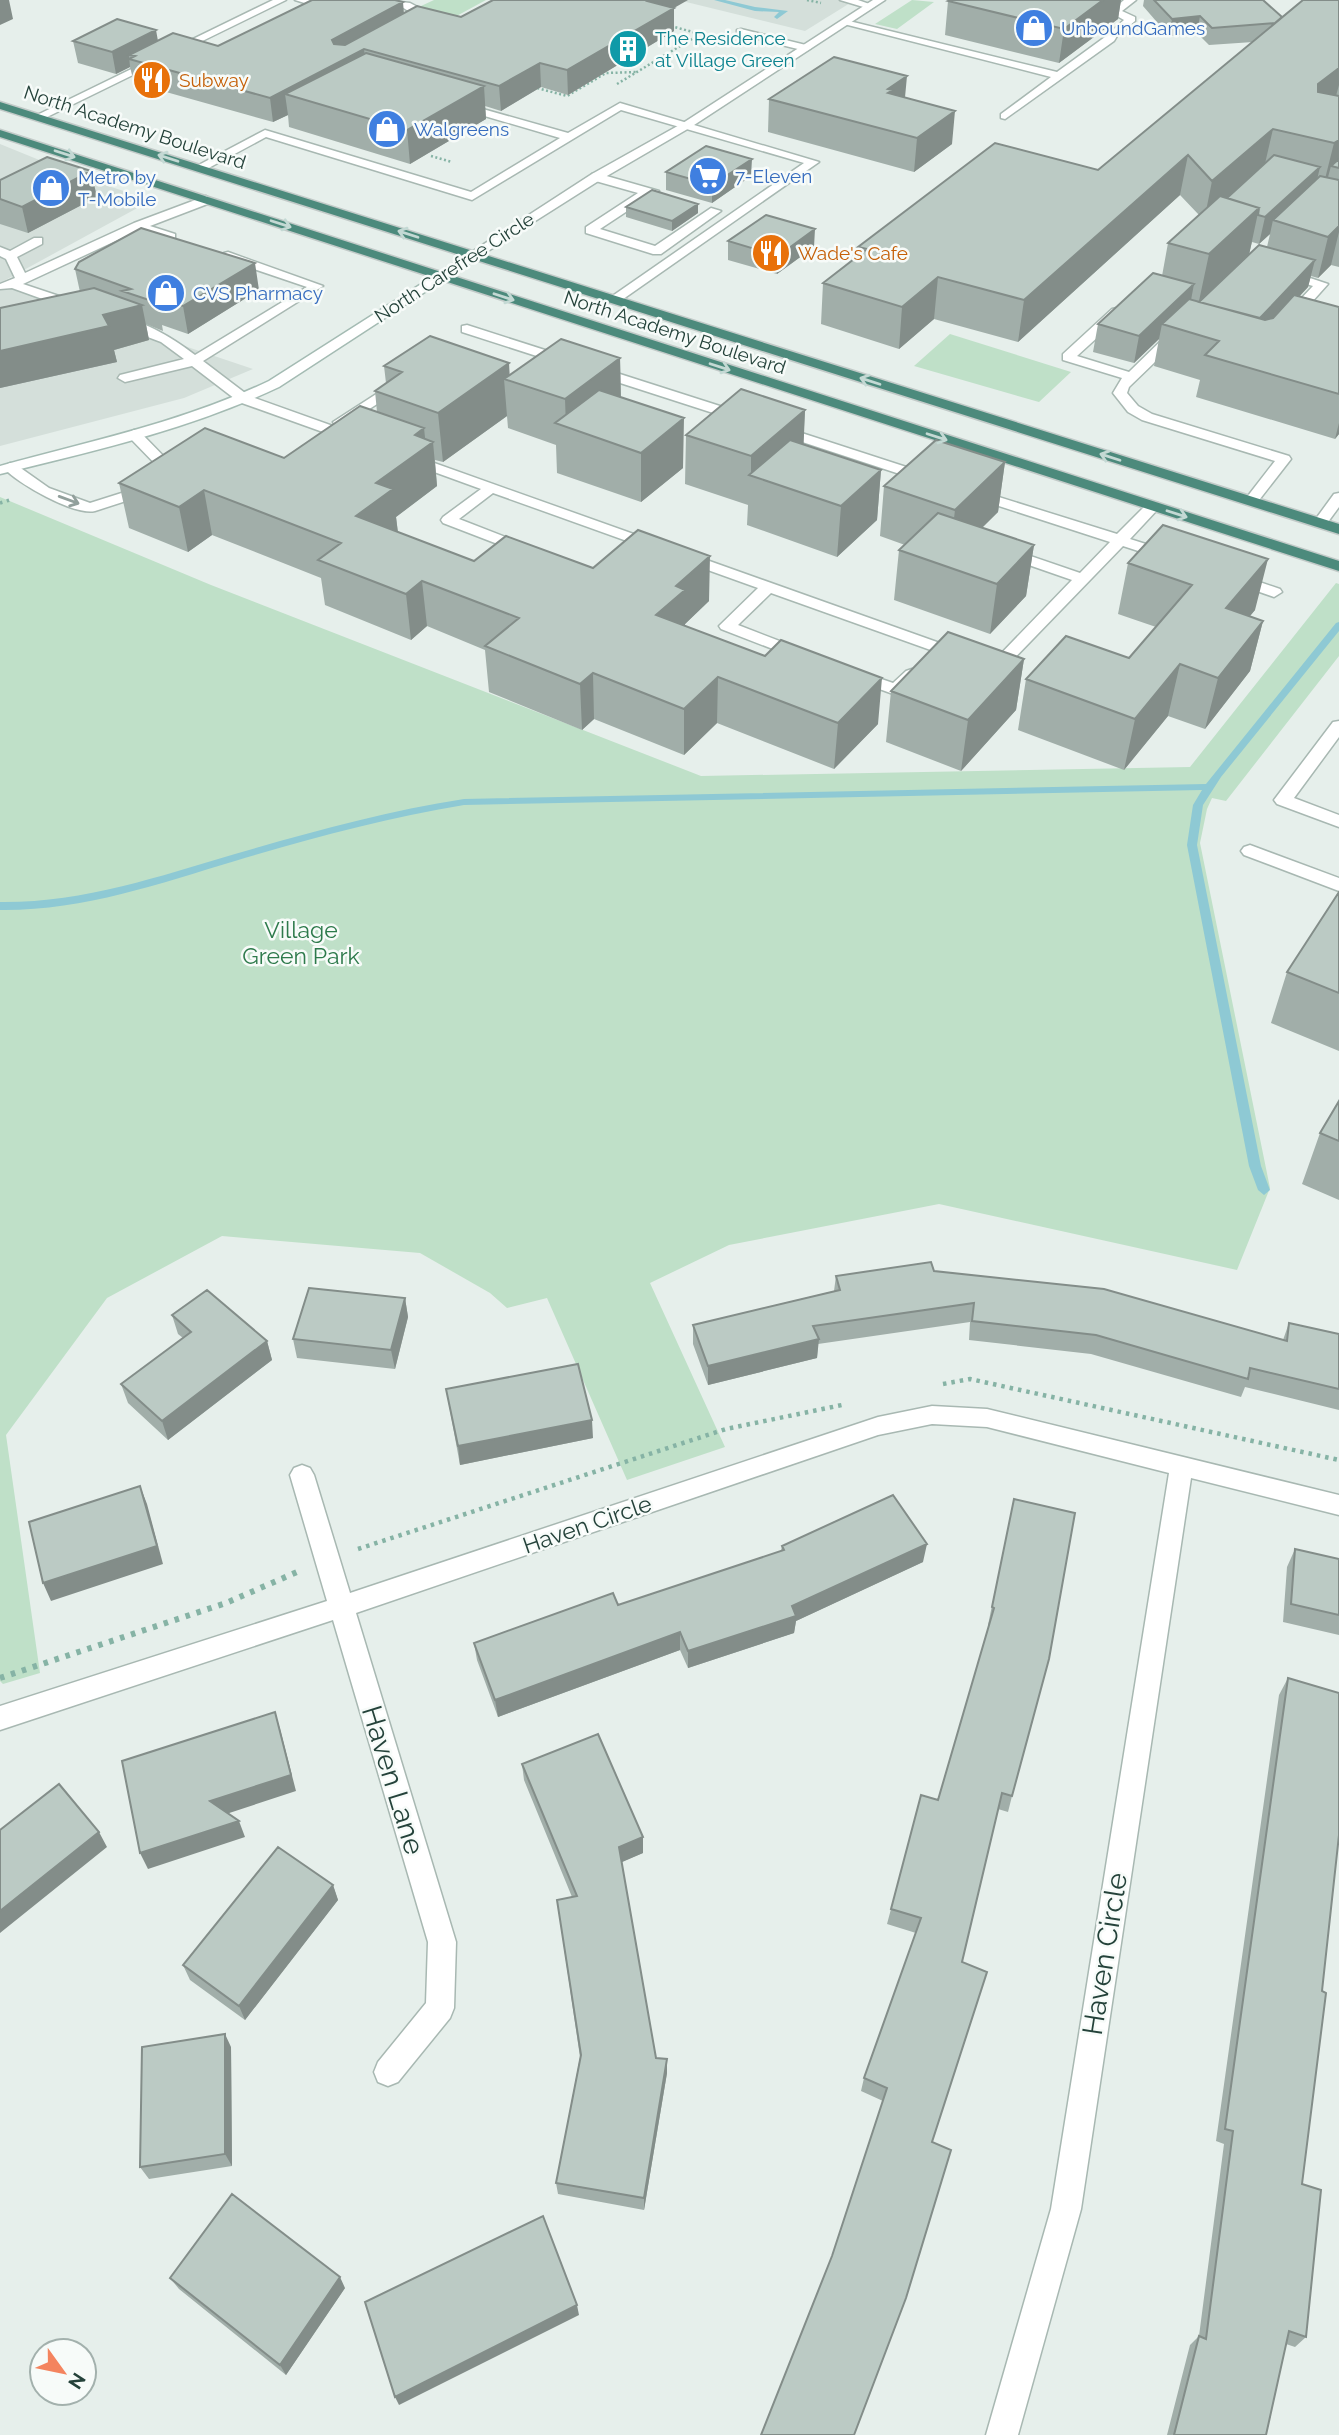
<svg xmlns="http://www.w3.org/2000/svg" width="1339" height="2435" font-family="Raleway,sans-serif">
	<rect width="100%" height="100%" fill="#e6efeb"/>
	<path fill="#d4dfda" d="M678,0H855L805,31Z
		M0,144L86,179L152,200L0,283Z
		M0,284L253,369L184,398L0,446Z"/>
	<path fill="#bfe0c8" d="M434,0H486L427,32L426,12L421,6Z
		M912,0L934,2L897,29L875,24Z
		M950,334L1071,372L1039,402L914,366Z
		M0,497L211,585L701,776L1190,767L1336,583L1339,584V656L1226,801L1212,798L1207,809L1200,843L1270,1188L1237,1270L939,1204L729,1245L650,1283L725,1447L627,1480L547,1298L507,1308L490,1293L420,1253L222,1236L107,1298L6,1435L40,1673L3,1684L0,1681Z"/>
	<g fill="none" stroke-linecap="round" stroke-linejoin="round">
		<path fill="#8ec9d4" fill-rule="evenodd" d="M714,0H725L755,7L788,11L777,19L774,17L779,12L755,11Z
			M1339,622V631L1221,777L1203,805L1197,845L1261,1166L1270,1190L1264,1195L1258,1190L1249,1166L1187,845L1193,805L1202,790L464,805C386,818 311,838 235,861C158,884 82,911 0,910V902C82,903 157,877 235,854C311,832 386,811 464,799L1206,784L1336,623Z"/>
		<defs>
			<path id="service" d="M273,0H286L43,119L33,117Z
				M295,0H312L338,9L333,12Z
				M382,0L410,3L442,20L437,23L421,19L402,7Z
				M840,0H858L875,6L870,9Z
				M1124,0H1136L1122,11L1135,17V21L1117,36L1114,41L1005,119L1001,118V114L1051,77L840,23L845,20L1057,72L1105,37L1124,20L1110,12Z
				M741,29L810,46L811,48L806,51L737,34V30Z
				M458,102L568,133L620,103L819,162L616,304L609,300L611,297L804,163L621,110L472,200L266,137L203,171L193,168L265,130L471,192L560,138L454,107L452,105Z
				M596,173L659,191V197L650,196L600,229L655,246L711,208L721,211L661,254H653L586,233V227L638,193L592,180V174Z
				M206,196L212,200L210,203L150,226L175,234V240H167L139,230L23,284L83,304V310H73L12,288L0,289V284L15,278L6,259L0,256V247L10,251L34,238H42V244L17,257L25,273L134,223Z
				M228,252L323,286L203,361L249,396L358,435V441H348L239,402L192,366L125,382L118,378L120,375L184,359L161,342L116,325V319C139,316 177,341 195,355L307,287L224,259V253Z
				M1283,269L1328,284L1294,322L1289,323L1282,319L1313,286L1278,276V270Z
				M1117,308L1124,312L1122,315L1077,356L1129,372L1173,329H1183V335L1129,387L1127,393L1138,406L1152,414L1289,456L1291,459L1256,504H1246L1244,501L1275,461L1142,420L1128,412L1113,393L1122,378L1063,360V354L1112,309Z
				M467,325L748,415L750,418L743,422L738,421L462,332V326Z
				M398,380L403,381V387L345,425H335L333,422Z
				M777,425L934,476L936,479L934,482H924L772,432V426Z
				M134,430L139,431L180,473L160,490L95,511C75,516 16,483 3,467L10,463L15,464L49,488L90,503L150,484L164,473L129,437L127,434Z
				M409,454L965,652L967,655L959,660L953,658L771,593L738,625L808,652L810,655L802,660L796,658L721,629L719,626L758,588L493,493L459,519L531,547L534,550L531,553H521L443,523L441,520L443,517L481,489L404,461L402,458Z
				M973,489L1117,534L1148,503H1158L1160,506L1158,509L1130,539L1174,553L1177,556L1169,561L1123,546L1002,671H990L988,668L990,665L1072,580L1000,555L997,552L1000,549H1010L1080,573L1110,542L968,496L966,493L968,490Z
				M1339,493V507L1325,526H1315L1313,523L1315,520L1334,494Z
				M1236,574L1280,589L1282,592L1274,597L1231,582L1228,579L1231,576Z
				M912,669L920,674L902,693L896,695L849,678L847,675L855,670L893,683L906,671Z
				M1339,721V737L1294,798L1339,815V827L1277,804L1274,800L1333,722Z
				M1250,845L1339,878V891L1244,855L1241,851L1244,847Z"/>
			<path id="minor" d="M873,0H885L691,127L600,180L477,258L473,259L467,255L592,174L683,123Z
				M932,1406L987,1409L1339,1495V1515L1191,1478L1081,2209L1018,2435H986L1051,2209L1169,1473L987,1427L932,1424L878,1435L356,1613L456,1942L454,2008L450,2018L398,2082L388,2086L378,2082L374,2072L378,2062L426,2003L428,1942L333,1620L0,1730V1706L327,1601L290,1475L294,1468L302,1465L310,1468L314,1475L350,1593L878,1417Z"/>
			<path id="secondary" d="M473,251L479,255L477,258L279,387C190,429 95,451 0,474V466C91,441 183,422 269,381Z"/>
			<path id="trunk" d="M0,102L1339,524V534L0,109Z
				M0,130L1339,561V571L0,137Z"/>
		</defs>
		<use href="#service" stroke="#a8b8b2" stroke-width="3"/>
		<use href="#minor" stroke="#a8b8b2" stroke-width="3"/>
		<use href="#secondary" stroke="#a4bbb3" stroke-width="3"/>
		<use href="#trunk" stroke="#c2cac8" stroke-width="3"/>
		<path stroke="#86b3a5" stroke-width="2.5" stroke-dasharray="2 2.5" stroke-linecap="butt" d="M807,0L821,3
			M671,26L700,34
			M617,84L700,34
			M533,87L567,96L606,73L637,72
			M431,156L452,162"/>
		<path stroke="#86b3a5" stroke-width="3.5" stroke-dasharray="2.5 4.5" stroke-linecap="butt" d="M0,503L13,499"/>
		<path stroke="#86b3a5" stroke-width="4.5" stroke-dasharray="3.5 5" stroke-linecap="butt" d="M943,1384L970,1379L1339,1460
			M358,1549L726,1429L842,1405"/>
		<path stroke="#86b3a5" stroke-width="6" stroke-dasharray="4.5 7" stroke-linecap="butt" d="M0,1678L226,1603L297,1572"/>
		<use href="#service" fill="#fff" fill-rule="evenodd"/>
		<use href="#minor" fill="#fff" fill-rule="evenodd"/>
		<use href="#secondary" fill="#fff" fill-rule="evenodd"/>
		<use href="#trunk" fill="#4c8a7c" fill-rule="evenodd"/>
	</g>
	<path fill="#a1aea9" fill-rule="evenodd" d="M950,0H1121L1118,19L1059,63L945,35L948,1Z
		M1144,0H1263L1282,17L1339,0V267L1331,265L1318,278L1311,276L1308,287L1300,296L1339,307V434L1335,439L1196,397L1200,380L1154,366L1159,339L1134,363L1093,352L1098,324L1162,276L1168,243L1199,215L1180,195L1018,342L934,319L899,349L821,324L823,283L858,257V247L1098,170L1253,42L1209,45L1197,33L1169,36L1143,6ZM1270,234L1267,247L1249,254L1252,242L1259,244Z
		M674,8V31L568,95L541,87L501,111L485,106L486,119L410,164L289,127L288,115L273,122L134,83L130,67L116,74L78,63L73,41H158L218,46L404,13L461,17Z
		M905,98L952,144L914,172L768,132L769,99Z
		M666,172L751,176L712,203L666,190Z
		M0,180L97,197L28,233L0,224Z
		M698,204V213L672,231L626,217V207Z
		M728,241L814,247L777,274L728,260Z
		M75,269L259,290L188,334L162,325L163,331L146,324L149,340L114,350L117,362L0,388V308L80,292Z
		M620,358L621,398L683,468L641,502L557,473L556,445L508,428L507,416L443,462L435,460L437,486L396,517L398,532L474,561L593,568L709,601L685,624V626L878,724L834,769L717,723L684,755L594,719L582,730L489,692L485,650L427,626L411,640L325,605L321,578L212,535L188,552L129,528L119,483L284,458L377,412L375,391L386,383L384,366L510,375Z
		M805,410L803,444L881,470L877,520L837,557L747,525L748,505L685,484L686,435Z
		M1005,462L998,512L982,528L1034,545L1026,596L990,634L894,600L899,550L905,545L880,536L884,486Z
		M1163,525L1255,610L1250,616L1263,621L1250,671L1205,729L1168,716L1124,770L1018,730L1026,679L1129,658L1156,627L1118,614L1128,563Z
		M1024,659L1016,710L961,771L886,742L891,691Z
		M1339,892V1051L1271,1023L1287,972Z
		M1339,1101V1200L1302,1184L1320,1133Z
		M934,1271L1283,1340L1289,1323L1339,1334V1410L1245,1387L1241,1397L1091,1354L969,1340L970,1322L818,1344L817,1358L708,1385L693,1344V1325L834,1291L836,1276Z
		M405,1298L408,1317L395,1369L297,1358L293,1339Z
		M172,1315L267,1341L272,1360L168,1440L128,1403L121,1384L183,1338L178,1334Z
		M446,1389L593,1438L460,1465Z
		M1014,1499L1012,1796L1008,1812L998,1809L832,2256L883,2101L861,2091L864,2078L916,1933L887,1924L891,1909L938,1800L989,1625H988Z
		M782,1546L923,1562L796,1621L794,1633L688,1668L680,1650L498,1717L477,1660L474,1643L618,1605L781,1551Z
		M1295,1549L1339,1559V1635L1283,1622L1287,1567Z
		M1288,1678L1322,1991L1302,2184L1306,2337L1295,2347L1286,2344L1266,2435H1167L1190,2345L1199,2336L1224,2144L1216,2141L1279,1695Z
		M522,1764L643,1853L621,1862L656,2058L667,2073L644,2210L558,2194L556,2183L580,2057L557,1900L572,1897L524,1780Z
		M333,1885L338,1900L245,2020L190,1980L183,1965Z
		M231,2047L232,2166L149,2179L140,2167Z
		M170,2278L345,2288L286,2375L179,2289Z"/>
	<path fill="#838d89" d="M0,0H9L13,19L0,25Z
		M648,0H688L674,8V31L568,95L567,70Z
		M1103,0H1121L1118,19L1059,63L1064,29Z
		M403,2L405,26L364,49L367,73L285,94L288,115L273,122L270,98L332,40Z
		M1200,16L1197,33L1169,36L1172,19Z
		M156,30L160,52L135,56L129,55L130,67L116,74L112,52Z
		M540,63L541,87L501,111L499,86Z
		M1339,68V85L1334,103L1309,123L1318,84Z
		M907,76L904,108L886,121L888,89Z
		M484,86L486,119L410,164L407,130Z
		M955,111L952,144L914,172L917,138Z
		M1273,129L1264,168L1204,221L1212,181Z
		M1339,140V168L1331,166L1327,181L1324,183L1334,143Z
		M1188,155L1180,195L1018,342L1024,300Z
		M752,159L751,176L712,203V185Z
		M1320,167L1314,193L1273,220L1270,234L1259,244L1265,217Z
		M91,171L97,197L28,233L22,207Z
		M698,204V213L672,231V221Z
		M1259,208L1249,255L1199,301L1209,254Z
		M1339,226V232L1331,265L1318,278L1328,237Z
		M815,229L814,247L777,274L778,256Z
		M1315,260L1308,287L1252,347L1258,320Z
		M255,263L259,290L188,334L183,306Z
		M938,277L934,319L899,349L902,307Z
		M1194,284L1189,311L1162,324L1159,339L1134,363L1139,336Z
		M142,305L149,340L114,350L117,362L0,388V351L103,315Z
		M620,358L621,407L566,427L565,399Z
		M509,363L510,381L504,379L507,416L443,462L438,413Z
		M805,410L803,459L751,476V456Z
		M684,418L683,468L641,502V453Z
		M1339,423V434L1335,439Z
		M424,428L426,447L433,442L437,486L396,517L398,534L356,516L376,483L415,435Z
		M1005,462L998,512L949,560L955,510Z
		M881,470L877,520L837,557L841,506Z
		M204,490L212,535L188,552L179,507Z
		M1034,545L1026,596L990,634L997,584Z
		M710,556L709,601L685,624V635L656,615L676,586Z
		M1268,559L1255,610L1214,659L1226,608Z
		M422,581L427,626L411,640L406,594Z
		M1263,621L1250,671L1205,729L1218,678Z
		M1024,659L1016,710L961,771L968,720Z
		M1180,664L1168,716L1124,770L1135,719Z
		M593,673L594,719L582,730L580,684Z
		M718,677L717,723L684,755V709Z
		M882,678L878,724L834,769L838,723Z
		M405,1298L408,1317L395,1369L391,1350Z
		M819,1339L817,1358L708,1385V1366Z
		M267,1341L272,1360L168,1440L162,1421Z
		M592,1420L593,1438L460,1465L458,1446Z
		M140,1486L147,1504L163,1564L51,1601L43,1583Z
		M927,1544L923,1562L796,1621L794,1633L688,1668V1651L792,1606Z
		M680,1632V1650L498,1717L495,1700Z
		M275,1712L280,1729L296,1791L217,1817L210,1801Z
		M239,1821L245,1837L148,1869L140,1853Z
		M99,1832L107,1847L0,1933V1911Z
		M643,1837V1853L620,1863L619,1847Z
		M333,1885L338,1900L245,2020L239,2006Z
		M225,2034L231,2047L232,2166L225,2154Z
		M667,2059V2073L644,2210V2198Z
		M340,2277L345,2288L286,2375L280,2365Z
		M577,2305L579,2315L399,2405L395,2397Z"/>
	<path fill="#bbcac4" stroke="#838d89" stroke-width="2" d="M312,0H395L403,2L332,40L334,44L345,45L417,6L461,17L493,0H648L647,1L674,8L567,70L540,63L499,86L364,49L270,98L129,59L135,56L129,55L173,33L218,46Z
		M950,0H1103L1064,29L948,1Z
		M1154,0H1263L1282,17L1275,23L1212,28L1200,16L1172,19Z
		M1303,0H1339V68L1318,84V92L1339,96V140L1334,143L1273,129L1212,181L1188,155L1024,300L938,277L902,307L823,283L867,249L858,247L995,143L1098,170Z
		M117,19L156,30L112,52L73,41Z
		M366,53L484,86L407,130L285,94Z
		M834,57L907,76L888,89L893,90L888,93L955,111L917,138L769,99Z
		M706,146L752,159L712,185L666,172Z
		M1274,155L1320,167L1265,217L1258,215L1259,208L1227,198Z
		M47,157L91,171L22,207L0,199V180Z
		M1339,159V168L1331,166Z
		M1320,176L1339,180V226L1328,237L1273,220Z
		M652,190L698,204L672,221L626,207Z
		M1220,196L1259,208L1209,254L1168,243Z
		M766,215L815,229L778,256L728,241Z
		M141,228L255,263L183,306L157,297L158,303L122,291L131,289L75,269L79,262Z
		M1259,245L1315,260L1260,318L1199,302Z
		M1153,273L1194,284L1139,336L1098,324Z
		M94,288L142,305L103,315L109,326L0,351V308Z
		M1294,295L1339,307V394L1205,355L1219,341L1162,324L1189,299L1265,320L1273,318Z
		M430,336L509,363L438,413L375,391L402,372L384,366Z
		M561,339L620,358L565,399L504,379Z
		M741,389L805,410L751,456L686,435Z
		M599,390L684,418L641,453L555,423Z
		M360,406L424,428L415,435L433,442L376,483L393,489L356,516L474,561L506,536L593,568L638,530L710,556L676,586L685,590L656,615L765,656L781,640L882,678L838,723L718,677L684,709L593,673L580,684L485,646L519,618L422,581L406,594L318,560L341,543L204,490L179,507L119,483L205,428L284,458Z
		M790,440L881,470L841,506L749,475Z
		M936,440L1005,462L955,510L884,486Z
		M938,513L1034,545L997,584L899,550Z
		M1163,525L1268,559L1226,608L1263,621L1218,678L1180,664L1135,719L1026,679L1066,636L1129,658L1192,585L1128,563Z
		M948,632L1024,659L968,720L891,691Z
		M1339,892V993L1287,972Z
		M1339,1101V1141L1320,1133Z
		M931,1262L934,1271L1104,1289L1287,1341L1289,1323L1339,1334V1389L1250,1368L1248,1379L1096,1335L972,1321L974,1303L813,1326L819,1339L708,1366L693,1325L840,1290L836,1276Z
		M309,1288L405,1298L391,1350L293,1339Z
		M207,1290L267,1341L162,1421L121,1384L191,1332L172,1315Z
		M578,1364L592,1420L458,1446L446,1389Z
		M140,1486L157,1546L43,1583L29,1522Z
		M893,1495L927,1544L792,1606L796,1616L688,1651L680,1632L495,1700L474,1643L613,1593L618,1605L784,1550L782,1546Z
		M1014,1499L1075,1513L1049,1659L1012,1796L1002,1793L962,1962L987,1972L932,2142L951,2150L906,2298L854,2435H761L832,2256L887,2088L864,2078L921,1918L891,1909L921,1795L938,1800L994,1608L992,1607Z
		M1295,1549L1339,1559V1615L1291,1604Z
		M1288,1678L1339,1693V1835L1322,1991L1326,1993L1302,2184L1321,2190L1306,2337L1289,2331L1266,2435H1174L1199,2336L1206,2339L1233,2131L1225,2129Z
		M275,1712L291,1775L210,1801L239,1821L140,1853L122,1761Z
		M598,1734L643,1837L619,1847L656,2058L667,2059L644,2198L556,2183L581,2055L557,1900L577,1896L522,1764Z
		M59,1784L99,1832L0,1911V1830Z
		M278,1847L333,1885L239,2006L183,1965Z
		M225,2034V2154L140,2167L142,2047Z
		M232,2194L340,2277L280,2365L170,2278Z
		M543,2216L577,2305L395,2397L365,2302Z"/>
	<defs><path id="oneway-shaft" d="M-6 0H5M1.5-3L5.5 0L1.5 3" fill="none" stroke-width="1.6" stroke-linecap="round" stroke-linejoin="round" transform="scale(1.75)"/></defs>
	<g stroke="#c4d9d4">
		<use href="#oneway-shaft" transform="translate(65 154) rotate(18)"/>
		<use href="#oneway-shaft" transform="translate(168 158) rotate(-162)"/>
		<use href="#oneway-shaft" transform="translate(281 224) rotate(18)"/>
		<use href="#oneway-shaft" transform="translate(408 234) rotate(-162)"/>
		<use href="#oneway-shaft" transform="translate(504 297) rotate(18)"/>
		<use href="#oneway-shaft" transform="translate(720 367) rotate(18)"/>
		<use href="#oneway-shaft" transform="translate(870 381) rotate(-162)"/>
		<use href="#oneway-shaft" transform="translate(937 437) rotate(18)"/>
		<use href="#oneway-shaft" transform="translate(1110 457) rotate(-162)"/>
		<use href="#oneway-shaft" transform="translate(1177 514) rotate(18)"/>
	</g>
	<use stroke="#92a09c" href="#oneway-shaft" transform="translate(69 500) rotate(20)"/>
	<defs>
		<symbol id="shop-disc" viewBox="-11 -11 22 22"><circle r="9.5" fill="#3f7fe0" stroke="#f7fbf9"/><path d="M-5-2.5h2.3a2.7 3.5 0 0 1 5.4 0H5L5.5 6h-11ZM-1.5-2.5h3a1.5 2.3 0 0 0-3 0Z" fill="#fff"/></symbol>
		<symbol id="building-disc" viewBox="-11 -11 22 22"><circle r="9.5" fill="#0f9aa8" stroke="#f7fbf9"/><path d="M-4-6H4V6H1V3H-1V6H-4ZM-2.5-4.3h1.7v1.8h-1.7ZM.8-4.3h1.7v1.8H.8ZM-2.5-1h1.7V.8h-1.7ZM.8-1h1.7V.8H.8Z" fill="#fff"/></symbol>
		<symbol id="restaurant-disc" viewBox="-11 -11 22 22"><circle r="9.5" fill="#e8710a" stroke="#f7fbf9"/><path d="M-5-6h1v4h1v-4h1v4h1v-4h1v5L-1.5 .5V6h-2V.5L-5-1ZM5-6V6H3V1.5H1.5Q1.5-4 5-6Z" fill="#fff"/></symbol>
		<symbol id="supermarket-disc" viewBox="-11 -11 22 22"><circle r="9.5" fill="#3f7fe0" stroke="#f7fbf9"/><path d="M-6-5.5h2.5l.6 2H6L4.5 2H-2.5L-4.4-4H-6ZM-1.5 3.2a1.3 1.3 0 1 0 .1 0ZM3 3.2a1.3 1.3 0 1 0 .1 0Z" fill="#fff"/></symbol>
	</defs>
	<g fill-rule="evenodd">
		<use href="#shop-disc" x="1012" y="6" width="44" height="44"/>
		<use href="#building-disc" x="606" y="27" width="44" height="44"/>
		<use href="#restaurant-disc" x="130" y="58" width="44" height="44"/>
		<use href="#shop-disc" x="365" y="107" width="44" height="44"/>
		<use href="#supermarket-disc" x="686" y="154" width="44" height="44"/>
		<use href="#shop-disc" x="29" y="166" width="44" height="44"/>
		<use href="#restaurant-disc" x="749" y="231" width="44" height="44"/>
		<use href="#shop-disc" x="144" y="271" width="44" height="44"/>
	</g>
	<g text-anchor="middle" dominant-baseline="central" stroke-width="5" stroke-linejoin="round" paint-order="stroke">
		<g font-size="19" fill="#366cbe" stroke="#f7fbf9" text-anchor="start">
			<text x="1061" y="28">UnboundGames</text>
			<text x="414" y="129">Walgreens</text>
			<text x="735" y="176">7-Eleven</text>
			<text x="78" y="177">Metro by<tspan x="78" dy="22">T-Mobile</tspan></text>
			<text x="193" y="293">CVS Pharmacy</text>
		</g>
		<g font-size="19" fill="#0d838f" stroke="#f7fbf9" text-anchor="start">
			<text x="655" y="38">The Residence<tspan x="655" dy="22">at Village Green</tspan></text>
		</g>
		<g font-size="19" fill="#c56008" stroke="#f7fbf9" text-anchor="start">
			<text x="179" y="80">Subway</text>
			<text x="798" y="253">Wade's Cafe</text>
		</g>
		<g font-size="19" fill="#24423a" stroke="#f7fbf9">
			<text transform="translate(135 127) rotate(18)">North Academy Boulevard</text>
			<text transform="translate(454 267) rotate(-33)">North Carefree Circle</text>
			<text transform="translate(675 332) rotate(18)">North Academy Boulevard</text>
		</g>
		<g font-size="23" fill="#2d7a4b" stroke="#f7fbf9">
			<text x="301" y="929">Village<tspan x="301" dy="26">Green Park</tspan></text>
		</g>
		<g font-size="23" fill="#24423a" stroke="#f7fbf9">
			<text transform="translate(587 1524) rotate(-19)">Haven Circle</text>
		</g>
		<g font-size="28" fill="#24423a" stroke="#f7fbf9">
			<text transform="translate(393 1780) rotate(73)">Haven Lane</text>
			<text transform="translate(1105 1954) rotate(-81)">Haven Circle</text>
		</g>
	</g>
	<g transform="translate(63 2372) rotate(123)"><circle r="33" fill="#f7fbf9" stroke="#a3b1ad" stroke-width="2"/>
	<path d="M0-5L12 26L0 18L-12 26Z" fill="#f4845f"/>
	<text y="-10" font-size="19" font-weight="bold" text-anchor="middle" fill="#24423a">N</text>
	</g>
</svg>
